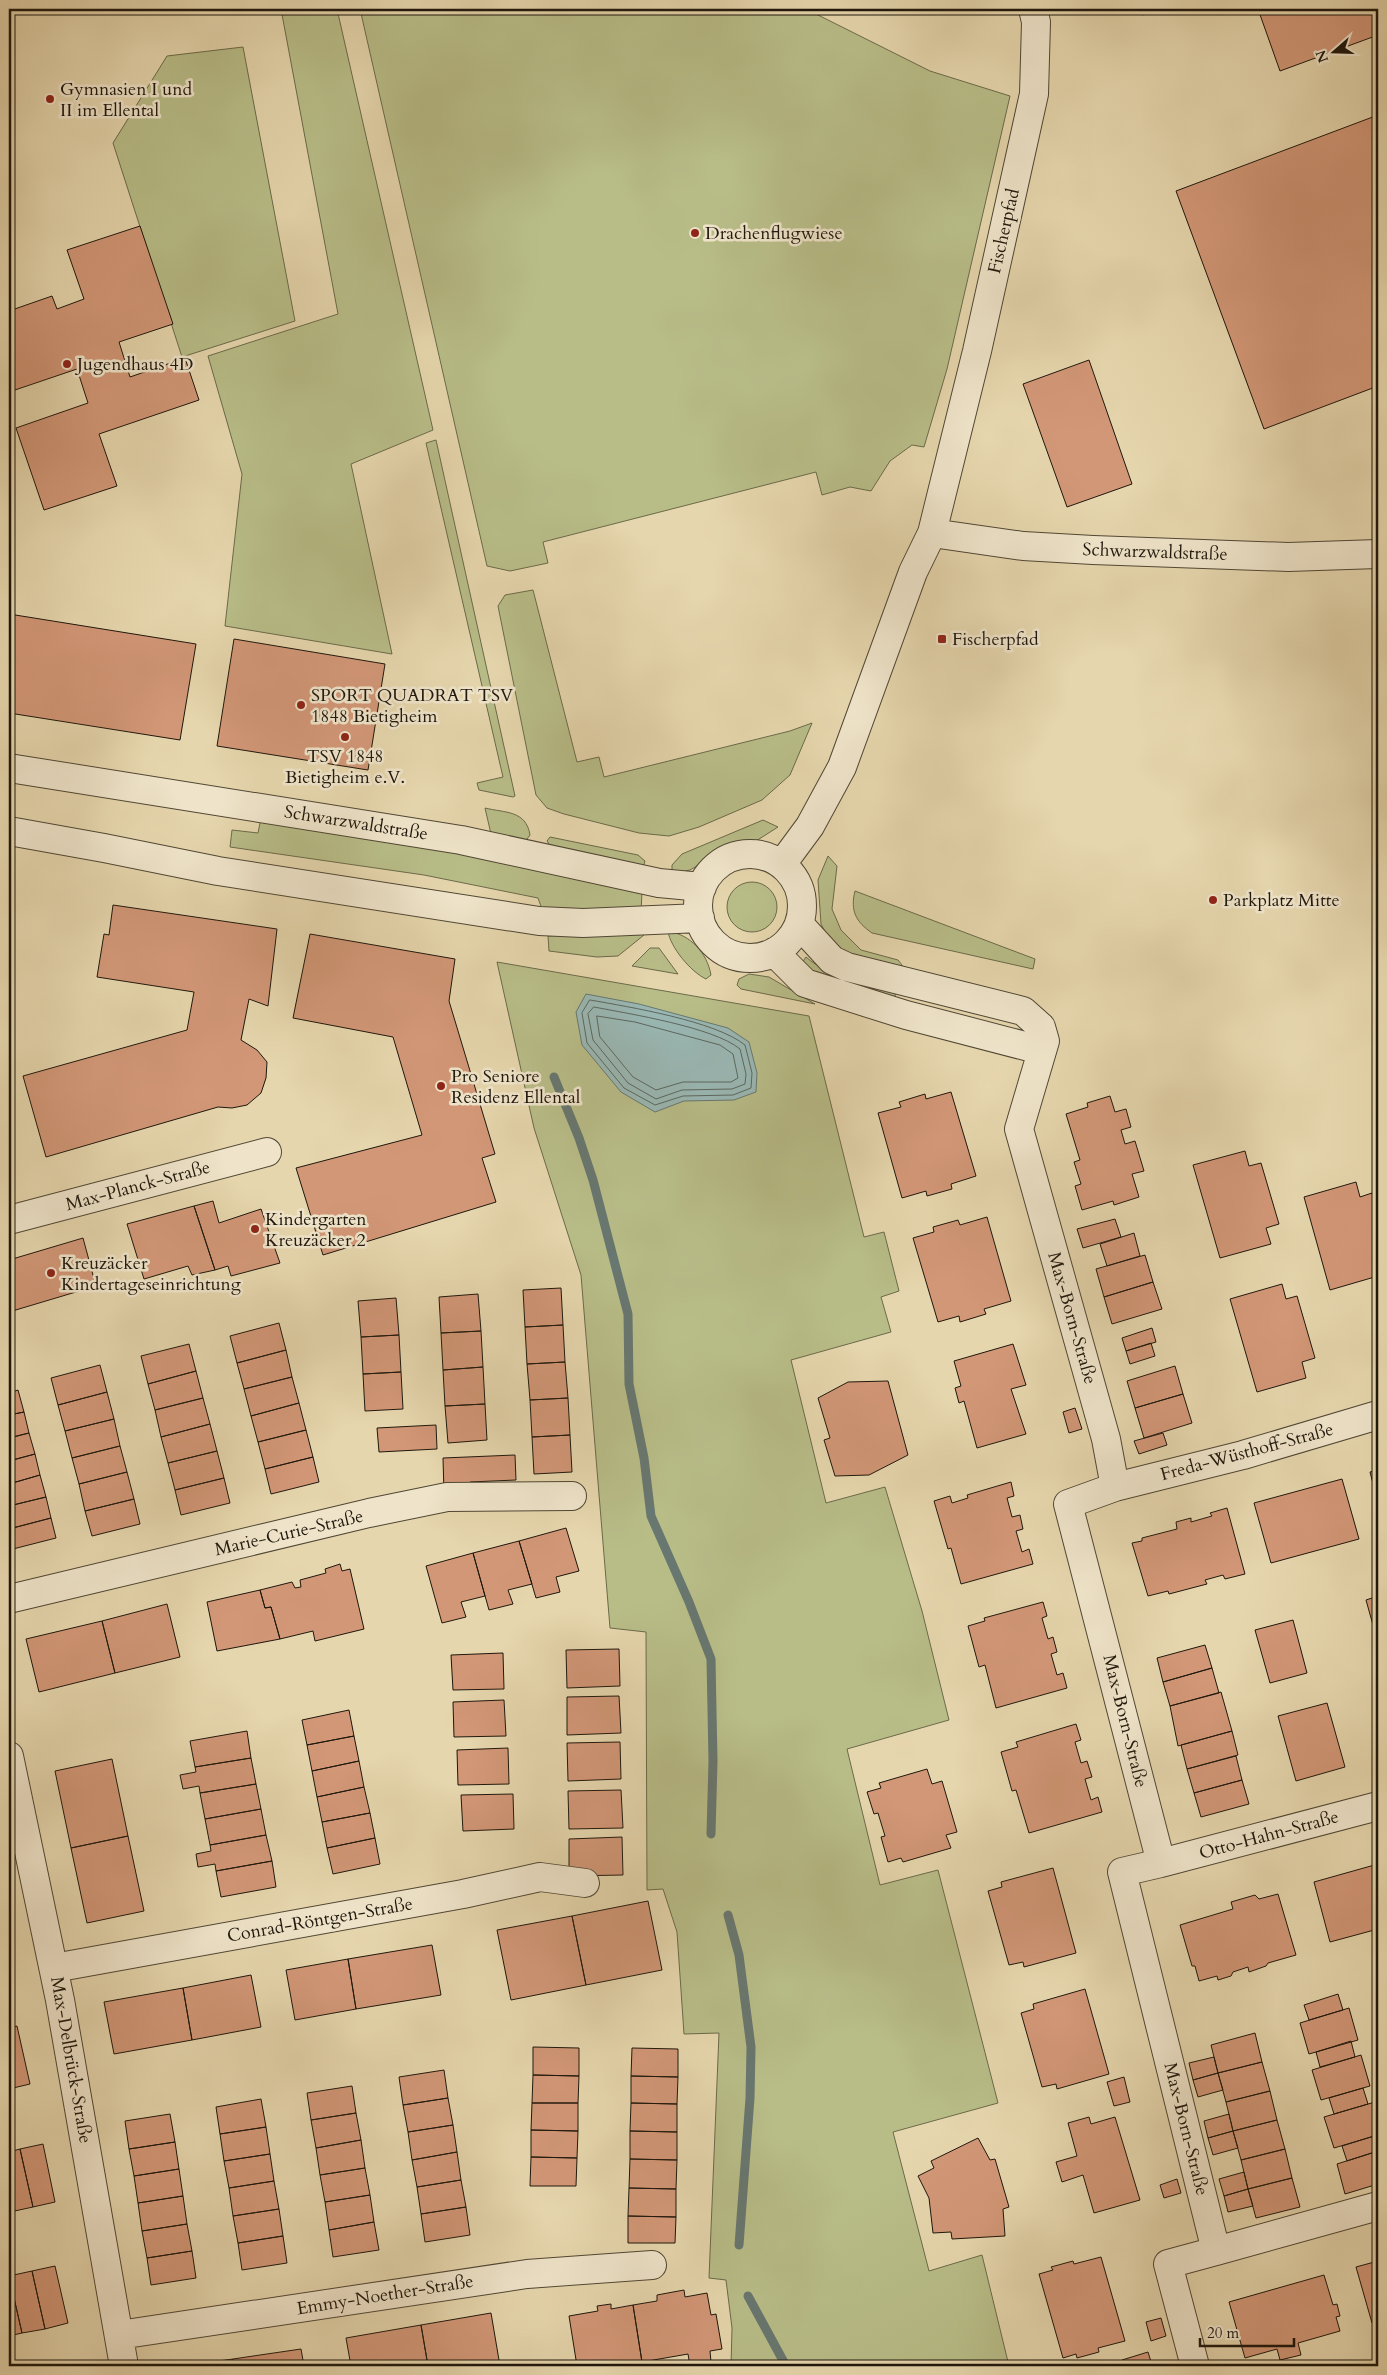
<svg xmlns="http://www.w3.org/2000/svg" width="1387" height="2375" font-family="Cardo,serif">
	<rect width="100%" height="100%" fill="#e6d6ad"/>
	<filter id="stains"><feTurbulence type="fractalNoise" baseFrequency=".004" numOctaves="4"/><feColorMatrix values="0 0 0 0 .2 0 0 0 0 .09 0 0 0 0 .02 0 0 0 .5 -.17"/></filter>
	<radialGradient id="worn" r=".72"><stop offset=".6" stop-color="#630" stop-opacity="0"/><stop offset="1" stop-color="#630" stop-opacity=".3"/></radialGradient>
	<path fill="#b8bd88" stroke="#6b6a4a" d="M281,9H337L433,430L351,464L392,654L225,626L242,474L208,356L338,314Z
		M360,9H806L930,71L1010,96L947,369L924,447L912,445L890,461L871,491L850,487L822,495L816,472L543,542L548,563L510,571L487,566Z
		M243,47L295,321L182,357L113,143L167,56Z
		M436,440L515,796L513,797L479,790L477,783L503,777L426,443Z
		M533,590L577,762L599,757L604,777L790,731L812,723L790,775L762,800L699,827L669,836L639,833L564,814L547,808L536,795L498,606L505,595Z
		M485,808C505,813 526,810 530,835L525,842L491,834Z
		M261,818L450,848L642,891L641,913L542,909L538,898L424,875L230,847L232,830L258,833Z
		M763,820L778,827L756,841L732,846L690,870L672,874V865L682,854Z
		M550,837L638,855L645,861L642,871L553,850L547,841Z
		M828,856L837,866L832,909L841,930L861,950L898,960L902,965V972L851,962L832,945L821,924L818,880Z
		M727 907a25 25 0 1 1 50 0a25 25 0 1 1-50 0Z
		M855,891L1035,959L1033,969L872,933C856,922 850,911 855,891Z
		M668,931C691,935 707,953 711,975L706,979C691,972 670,947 668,931Z
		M644,932V935L618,956L597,957L549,951L548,936Z
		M650,948H659L678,974L632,966Z
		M806,957C831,979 865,982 896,988L894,1006L800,966Z
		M497,962L809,1016L864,1237L884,1232L899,1291L881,1297L891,1332L791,1360L826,1503L885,1487L922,1611L949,1720L847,1749L880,1885L938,1870L998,2103L893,2132L929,2271L982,2255L1009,2366H731L732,2328L726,2280L709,2278L719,2033L684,2034L677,1932L663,1889L647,1890L646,1632L610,1628L581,1275L534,1128Z
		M749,974L769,977L815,1004L741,989L737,985L739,979Z"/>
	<path fill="#99b7b3" stroke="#687770" d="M586,994L639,1004L728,1028L749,1042L757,1073L756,1092L734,1100L684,1101L655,1112L621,1092L582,1045L576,1012Z"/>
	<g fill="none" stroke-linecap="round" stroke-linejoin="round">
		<path stroke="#5c6760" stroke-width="1" d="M590,1000C630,1007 715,1021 745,1045L752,1073L751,1088L733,1095L683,1096L655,1105L624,1088L587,1043L582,1013Z
			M594,1007C630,1014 713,1027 740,1049L746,1074L745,1084L732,1089L682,1090L656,1099L628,1083L593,1040L588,1014Z
			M597,1016L635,1022L720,1045L733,1054L738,1078L731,1082H683L656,1090L633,1077L600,1037Z"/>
		<path stroke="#687770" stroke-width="9" d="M554,1077L579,1138L593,1180L628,1314L629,1384L644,1458L651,1516L689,1602L711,1659L713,1761L711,1834
			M728,1915L739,1955L751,2047L750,2098L739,2245
			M748,2296L786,2366"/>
	</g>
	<path fill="#d29777" stroke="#1e170c" d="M1139,9H1159L1142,15Z
		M1258,9H1378V35L1280,71Z
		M1378,35V52L1373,37Z
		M1378,115V386L1264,429L1176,191Z
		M140,226L173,324L119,342L130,377L185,358L199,400L99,434L117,486L44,510L16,428L88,403L77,369L9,392V311L52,296L57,309L84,299L67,250Z
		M1089,360L1132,484L1067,507L1023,384Z
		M9,614L196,644L180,740L9,713Z
		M234,639L385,664L368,770L217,746Z
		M113,905L277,929L268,1006L249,999L241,1040L257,1050L267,1062L266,1078L261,1093L247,1105L232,1108L218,1107L46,1157L23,1076L187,1030L194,992L97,977L104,934L109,935Z
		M310,934L455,959L449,1001L495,1154L482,1158L496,1202L323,1255L296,1168L422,1135L393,1037L293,1018Z
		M951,1092L976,1176L951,1184L952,1189L927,1196L926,1191L902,1198L878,1113L901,1107L899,1102L925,1094L926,1099Z
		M1110,1096L1115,1112L1126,1109L1131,1127L1121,1130L1125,1144L1135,1141L1144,1171L1132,1174L1139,1197L1114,1205L1113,1201L1082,1210L1075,1186L1081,1184L1074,1162L1080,1160L1066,1114L1088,1107L1087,1103Z
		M1245,1151L1249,1166L1261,1163L1279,1224L1266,1228L1271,1244L1220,1258L1193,1165Z
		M1356,1182L1360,1197L1372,1193L1378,1217V1260H1376L1378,1276L1330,1290L1304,1197Z
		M213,1201L219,1223L261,1209L280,1263L231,1276L228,1266L215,1270L194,1206Z
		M194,1206L215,1270L192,1275L188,1266L144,1279L127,1224Z
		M987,1217L1011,1301L984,1309L986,1314L960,1322L959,1316L938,1322L913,1238L934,1232L933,1227L958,1220L960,1225Z
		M1115,1219L1121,1237L1083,1248L1077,1229Z
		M1134,1233L1140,1256L1107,1266L1100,1244Z
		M83,1238L96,1286L9,1312V1260Z
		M1145,1255L1153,1282L1104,1297L1096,1269Z
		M1153,1282L1162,1309L1112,1324L1104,1297Z
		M1282,1284L1286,1299L1297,1296L1315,1358L1302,1362L1306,1378L1257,1392L1230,1299Z
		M561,1288L563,1325L525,1327L523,1290Z
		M478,1294L481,1331L441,1333L439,1297Z
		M396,1298L399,1335L361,1337L358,1301Z
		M279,1323L286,1350L237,1363L230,1336Z
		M563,1325L565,1362L527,1364L525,1327Z
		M1152,1328L1156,1342L1126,1351L1122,1338Z
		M481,1331L483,1367L443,1370L441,1333Z
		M399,1335L401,1372L363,1374L361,1337Z
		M1151,1343L1155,1356L1130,1364L1126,1351Z
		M189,1344L196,1371L148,1384L141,1356Z
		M1013,1344L1026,1385L1011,1389L1026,1434L977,1448L964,1401L959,1403L955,1388L961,1386L954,1361Z
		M286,1350L292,1377L244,1389L237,1363Z
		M565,1362L568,1398L530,1400L527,1364Z
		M100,1365L107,1392L58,1405L51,1378Z
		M1175,1366L1183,1394L1135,1408L1127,1381Z
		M483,1367L485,1404L445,1406L443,1370Z
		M196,1371L203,1398L155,1410L148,1384Z
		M401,1372L403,1409L365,1411L363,1374Z
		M292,1377L299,1403L251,1416L244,1389Z
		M888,1381L908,1455L869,1475L835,1476L824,1440L830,1438L818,1398L848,1382Z
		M18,1390L24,1412L9,1415V1393Z
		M107,1392L114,1419L65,1431L58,1405Z
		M1183,1394L1192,1423L1144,1438L1135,1408Z
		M203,1398L210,1424L161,1437L155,1410Z
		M568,1398L570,1435L532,1437L530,1400Z
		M299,1403L306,1430L258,1442L251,1416Z
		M485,1404L487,1440L448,1443L445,1406Z
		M1075,1408L1082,1429L1069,1433L1063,1412Z
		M24,1412L29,1433L9,1438V1415Z
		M114,1419L120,1446L72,1458L65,1431Z
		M210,1424L217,1451L168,1463L161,1437Z
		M436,1425L437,1449L379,1452L377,1428Z
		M306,1430L313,1457L265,1469L258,1442Z
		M29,1433L35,1454L9,1461V1438Z
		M1163,1433L1167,1445L1139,1454L1134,1441Z
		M570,1435L572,1472L534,1474L532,1437Z
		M120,1446L127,1472L79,1484L72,1458Z
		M217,1451L224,1478L175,1490L168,1463Z
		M35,1454L40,1475L9,1484V1461Z
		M515,1455L516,1480L470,1482V1492L444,1493L443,1458Z
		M313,1457L319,1482L271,1494L265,1469Z
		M1378,1470V1503L1370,1472Z
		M127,1472L134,1499L85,1511L79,1484Z
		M40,1475L46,1497L9,1506V1484Z
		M224,1478L230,1503L181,1515L175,1490Z
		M1342,1479L1359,1539L1271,1563L1254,1503Z
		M1011,1482L1014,1496L1007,1498L1012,1517L1020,1515L1023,1529L1016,1531L1022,1552L1029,1549L1033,1564L961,1584L951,1548L948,1549L934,1501L950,1496L952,1503L968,1498L967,1495Z
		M46,1497L51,1518L9,1529V1506Z
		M134,1499L140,1524L92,1536L85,1511Z
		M1227,1508L1245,1574L1225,1579L1223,1575L1205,1580L1207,1584L1169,1594L1168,1591L1148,1596L1132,1543L1142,1541V1538L1177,1529L1176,1522L1191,1518V1522L1212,1516L1210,1513Z
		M51,1518L56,1538L9,1550V1529Z
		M566,1528L579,1571L556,1577L560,1592L536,1598L519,1541Z
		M519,1541L532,1584L508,1590L513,1604L489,1610L473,1553Z
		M473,1553L485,1596L461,1602L466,1617L442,1623L426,1566Z
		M340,1564L342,1571L350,1569L364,1629L315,1641L313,1631L280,1639L271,1607L265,1608L260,1590L292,1582L295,1588L301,1587L300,1580L326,1573L325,1569Z
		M260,1590L265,1608L271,1607L280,1639L217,1651L207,1602Z
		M1378,1596V1643L1366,1600Z
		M1043,1602L1047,1616L1042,1618L1048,1639L1053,1637L1057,1652L1051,1654L1057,1675L1063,1673L1067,1688L996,1708L985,1665L979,1667L968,1626L985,1621L984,1618Z
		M167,1604L180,1657L115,1673L102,1621Z
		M1293,1620L1307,1673L1270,1683L1255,1630Z
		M102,1621L115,1673L39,1692L26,1639Z
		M1205,1645L1212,1668L1163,1682L1157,1658Z
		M619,1649L620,1686L567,1688L566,1650Z
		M503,1653L504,1689L453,1690L451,1655Z
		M1212,1668L1219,1693L1170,1706L1163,1682Z
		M1221,1692L1232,1731L1178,1746L1170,1706Z
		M619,1696L621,1733L567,1735V1697Z
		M504,1700L506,1736L454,1737L453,1702Z
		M1327,1703L1345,1767L1296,1781L1278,1716Z
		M349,1710L354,1736L307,1745L302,1720Z
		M1076,1724L1081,1740L1075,1742L1081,1763L1087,1761L1092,1777L1085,1779L1091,1800L1098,1797L1102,1812L1029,1833L1016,1790L1012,1791L1001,1752L1018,1747L1016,1742Z
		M247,1731L251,1758L195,1767L190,1741Z
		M1232,1731L1238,1755L1187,1769L1181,1745Z
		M354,1736L359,1761L312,1771L307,1745Z
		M620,1742L621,1779L568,1781L567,1743Z
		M508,1748L509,1784L458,1785L457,1750Z
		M1236,1756L1242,1780L1194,1793L1187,1769Z
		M251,1758L256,1784L200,1793L199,1786L183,1789L180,1775L196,1772L195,1767Z
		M112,1759L128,1836L71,1848L55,1771Z
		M359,1761L364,1787L317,1797L312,1771Z
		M927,1769L932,1784L942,1781L957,1832L946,1835L951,1848L903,1862L901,1858L888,1862L881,1837L885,1836L878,1813L874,1814L867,1792L881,1788L879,1783Z
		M1242,1780L1249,1804L1201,1817L1194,1793Z
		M256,1784L261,1809L205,1819L200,1793Z
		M364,1787L370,1813L322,1822L317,1797Z
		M621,1790L623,1828L569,1829L568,1791Z
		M513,1794L514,1829L463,1831L461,1795Z
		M261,1809L266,1835L210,1845L205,1819Z
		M370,1813L375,1838L327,1848L322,1822Z
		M266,1835L272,1861L216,1871L215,1864L198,1867L196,1854L211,1851L210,1845Z
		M128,1836L144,1911L87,1923L71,1848Z
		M622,1837L623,1875L569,1876V1839Z
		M375,1838L380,1864L333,1874L327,1848Z
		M272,1861L276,1887L221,1897L216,1871Z
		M1378,1864V1929L1330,1942L1314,1882Z
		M1053,1868L1076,1953L1024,1967L1023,1962L1009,1965L988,1891L1002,1887L1001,1882Z
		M1278,1894L1296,1955L1268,1963L1266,1966L1249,1972L1248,1967L1233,1972L1231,1976L1218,1980L1217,1976L1199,1981L1195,1966H1192L1180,1925L1233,1909L1231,1902L1255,1895L1259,1899Z
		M648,1901L662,1970L586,1985L572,1916Z
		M572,1916L586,1985L511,2000L497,1930Z
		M432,1945L441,1995L356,2009L348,1959Z
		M348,1959L356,2009L295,2020L286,1970Z
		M251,1975L261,2027L192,2040L183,1988Z
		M183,1988L192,2040L114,2054L104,2002Z
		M1085,1989L1109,2074L1057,2089L1056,2084L1042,2087L1021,2013L1034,2009L1033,2004Z
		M1338,1994L1343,2010L1309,2020L1304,2005Z
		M1349,2008L1358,2040L1309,2054L1300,2023Z
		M17,2026L30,2084L9,2089V2028Z
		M1255,2033L1262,2062L1218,2073L1211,2045Z
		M1351,2041L1355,2057L1320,2067L1316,2052Z
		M533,2047L579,2048V2076L533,2075Z
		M632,2048L678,2049V2077L631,2076Z
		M1361,2055L1370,2086L1321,2100L1312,2070Z
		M1214,2057L1218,2073L1193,2080L1189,2063Z
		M1262,2062L1270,2091L1226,2102L1218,2073Z
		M444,2070L448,2098L403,2105L399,2077Z
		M1218,2073L1223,2090L1198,2097L1193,2080Z
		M533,2075L579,2076L578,2103H532Z
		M631,2076L678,2077L677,2104L631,2103Z
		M1124,2077L1130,2102L1114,2106L1107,2082Z
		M352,2086L356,2113L311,2120L307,2093Z
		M1363,2088L1368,2104L1334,2114L1329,2098Z
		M1270,2091L1277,2120L1233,2131L1226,2102Z
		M448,2098L453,2125L408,2132L403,2105Z
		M261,2099L266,2127L220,2134L216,2107Z
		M1375,2102L1378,2113V2135L1334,2148L1324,2117Z
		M532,2103H578V2131L531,2130Z
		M631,2103L677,2104V2132L630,2131Z
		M356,2113L361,2140L316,2148L311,2120Z
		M170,2114L175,2142L129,2149L125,2121Z
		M1229,2114L1233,2131L1208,2138L1204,2121Z
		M1089,2117L1091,2124L1115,2117L1140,2200L1094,2213L1083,2175L1062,2182L1056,2162L1077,2156L1068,2123Z
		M1277,2120L1285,2149L1241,2160L1233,2131Z
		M453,2125L457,2152L412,2160L408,2132Z
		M266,2127L270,2154L224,2161L220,2134Z
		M531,2130L578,2131L577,2158L531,2157Z
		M630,2131L677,2132V2160L630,2159Z
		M1233,2131L1238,2148L1213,2155L1208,2138Z
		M1377,2135L1378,2151L1347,2161L1342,2146Z
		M978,2138L990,2160L995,2159L1009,2207L1003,2209L1005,2236L952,2239L951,2232L933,2233L929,2198L918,2176L934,2168L931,2161Z
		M361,2140L365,2168L320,2175L316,2148Z
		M175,2142L179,2169L134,2176L129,2149Z
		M43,2144L55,2202L33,2207L20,2149Z
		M20,2149L33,2207L10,2212L9,2152Z
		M1285,2149L1292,2178L1248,2189L1241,2160Z
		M1378,2151V2184L1345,2194L1337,2164Z
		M457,2152L461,2180L417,2187L412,2160Z
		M270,2154L274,2181L229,2188L224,2161Z
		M531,2157L577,2158L576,2186H530Z
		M630,2159L677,2160L676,2189L629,2188Z
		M365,2168L370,2195L325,2202L320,2175Z
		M179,2169L183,2196L138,2203L134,2176Z
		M1244,2172L1248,2189L1224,2196L1219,2179Z
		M1292,2178L1300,2207L1256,2218L1248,2189Z
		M1177,2179L1181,2193L1164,2198L1160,2185Z
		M461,2180L466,2207L421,2214L417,2187Z
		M274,2181L279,2209L233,2216L229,2188Z
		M629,2188L676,2189V2217L628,2216Z
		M1248,2189L1253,2206L1228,2212L1224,2196Z
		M370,2195L374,2222L329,2230L325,2202Z
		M183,2196L187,2224L142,2231L138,2203Z
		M466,2207L470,2235L425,2242L421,2214Z
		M279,2209L283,2236L238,2243L233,2216Z
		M628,2216L676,2217L675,2243H628Z
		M374,2222L379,2250L333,2257L329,2230Z
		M187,2224L192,2251L147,2258L142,2231Z
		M283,2236L287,2263L242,2270L238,2243Z
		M192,2251L196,2278L151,2285L147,2258Z
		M1101,2257L1125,2341L1098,2348L1099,2352L1077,2358L1076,2354L1063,2358L1039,2274L1053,2270L1051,2267L1073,2261L1074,2264Z
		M1378,2261V2322L1372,2323L1356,2267Z
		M55,2266L68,2323L45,2329L32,2271Z
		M32,2271L45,2329L22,2333L9,2276Z
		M1324,2275L1333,2305L1337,2304L1340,2316L1336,2317L1340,2331L1298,2343L1301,2355L1280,2360L1277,2349L1245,2358L1229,2302Z
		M9,2276L22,2333L9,2336Z
		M684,2290L685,2297L707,2293L711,2315L716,2314L722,2349L710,2351L711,2362L690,2366L688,2354L642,2362L633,2305L657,2301V2295Z
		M611,2304V2309L633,2305L642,2362L615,2366H577L569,2316L598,2311L597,2306Z
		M491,2313L500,2366H428L421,2325Z
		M1161,2318L1166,2336L1151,2341L1146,2322Z
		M421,2325L428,2366H351L346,2338Z
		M301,2349L304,2366H234L233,2359Z
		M1148,2352L1152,2365L1124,2366L1122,2360Z
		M233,2359L234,2366H183Z"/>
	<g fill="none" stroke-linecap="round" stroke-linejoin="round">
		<defs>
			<path id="minor" d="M932,533L1023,546L1093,550L1288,557L1378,554
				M9,768L461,840L659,883L702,887
				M9,831L104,848L218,871L539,921L583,923L700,918
				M698 906a52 52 0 1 1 104 0a52 52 0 1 1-104 0Z
				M782,864L810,826L842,767L913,572L932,533L977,351L1034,94L1036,22L1033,9
				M799,924L832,960L847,967L1023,1011L1041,1027L1045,1041L1019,1129L1106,1439L1115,1487L1068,1504L1161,1863L1122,1872L1216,2251L1168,2264L1195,2366
				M774,952L805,983L906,1015L1029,1047L1042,1048
				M9,1220L267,1152
				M1115,1487L1243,1455L1378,1415
				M9,1599L369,1513L447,1497L572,1496
				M9,1756L60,2000L124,2366
				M1161,1863L1378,1806
				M54,1968L463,1894L540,1877L585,1883
				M1216,2251L1378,2206
				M119,2335L527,2274L652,2265"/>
		</defs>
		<use href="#minor" stroke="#504734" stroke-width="30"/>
		<use href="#minor" stroke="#efe4ca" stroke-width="28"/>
	</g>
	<g fill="#8f2418" stroke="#efe4ca" stroke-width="2">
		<circle cx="50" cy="99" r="5"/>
		<circle cx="695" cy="233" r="5"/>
		<circle cx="67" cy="364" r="5"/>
		<rect x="937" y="634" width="10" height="10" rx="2.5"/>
		<circle cx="301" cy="705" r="5"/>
		<circle cx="345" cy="737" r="5"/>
		<circle cx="1213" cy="900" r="5"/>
		<circle cx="441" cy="1086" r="5"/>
		<circle cx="255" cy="1229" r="5"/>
		<circle cx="51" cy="1273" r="5"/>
	</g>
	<g text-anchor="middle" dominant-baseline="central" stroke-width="5" stroke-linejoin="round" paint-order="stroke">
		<g font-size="18" fill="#1e170c" stroke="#efe4ca" text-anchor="start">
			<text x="60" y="89">Gymnasien I und<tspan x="60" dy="21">II im Ellental</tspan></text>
			<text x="705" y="233">Drachenflugwiese</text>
			<text x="77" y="364">Jugendhaus 4D</text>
			<text x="952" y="639">Fischerpfad</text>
			<text x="311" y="695">SPORT QUADRAT TSV<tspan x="311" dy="21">1848 Bietigheim</tspan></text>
			<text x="345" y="756" text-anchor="middle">TSV 1848<tspan x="345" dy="21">Bietigheim e.V.</tspan></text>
			<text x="1223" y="900">Parkplatz Mitte</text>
			<text x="451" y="1076">Pro Seniore<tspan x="451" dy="21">Residenz Ellental</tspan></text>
			<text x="265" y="1219">Kindergarten<tspan x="265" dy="21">Kreuzäcker 2</tspan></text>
			<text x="61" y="1263">Kreuzäcker<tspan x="61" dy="21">Kindertageseinrichtung</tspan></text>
		</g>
		<g font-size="18" fill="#1e170c" stroke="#efe4ca">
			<text transform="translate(1004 231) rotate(-77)">Fischerpfad</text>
			<text transform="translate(1155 552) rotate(2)">Schwarzwaldstraße</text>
			<text transform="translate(356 823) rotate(9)">Schwarzwaldstraße</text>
			<text transform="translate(138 1186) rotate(-15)">Max-Planck-Straße</text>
			<text transform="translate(1072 1318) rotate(74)">Max-Born-Straße</text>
			<text transform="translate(1247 1452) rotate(-15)">Freda-Wüsthoff-Straße</text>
			<text transform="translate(289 1533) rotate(-13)">Marie-Curie-Straße</text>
			<text transform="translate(1125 1721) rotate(76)">Max-Born-Straße</text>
			<text transform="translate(1269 1835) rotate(-15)">Otto-Hahn-Straße</text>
			<text transform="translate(320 1920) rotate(-10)">Conrad-Röntgen-Straße</text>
			<text transform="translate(71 2060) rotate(80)">Max-Delbrück-Straße</text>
			<text transform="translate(1186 2129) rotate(76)">Max-Born-Straße</text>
			<text transform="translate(385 2295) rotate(-9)">Emmy-Noether-Straße</text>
		</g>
	</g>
	<rect width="1387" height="2375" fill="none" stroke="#e6d6ad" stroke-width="30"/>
	<rect x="10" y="10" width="1367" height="2355" fill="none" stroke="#1e170c" stroke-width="2.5"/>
	<rect x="15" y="15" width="1357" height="2345" fill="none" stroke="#1e170c"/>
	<g transform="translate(1334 52) rotate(250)" stroke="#efe4ca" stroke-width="4" paint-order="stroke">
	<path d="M0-4L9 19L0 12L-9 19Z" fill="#1e170c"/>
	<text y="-8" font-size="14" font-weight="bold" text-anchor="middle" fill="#1e170c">N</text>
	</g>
	<path d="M1200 2338v8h94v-8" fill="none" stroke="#1e170c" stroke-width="2.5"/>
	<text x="1207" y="2338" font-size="15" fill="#1e170c" stroke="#efe4ca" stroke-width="4" paint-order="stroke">20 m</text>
	<rect width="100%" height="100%" filter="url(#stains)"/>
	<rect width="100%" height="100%" fill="url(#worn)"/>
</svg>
